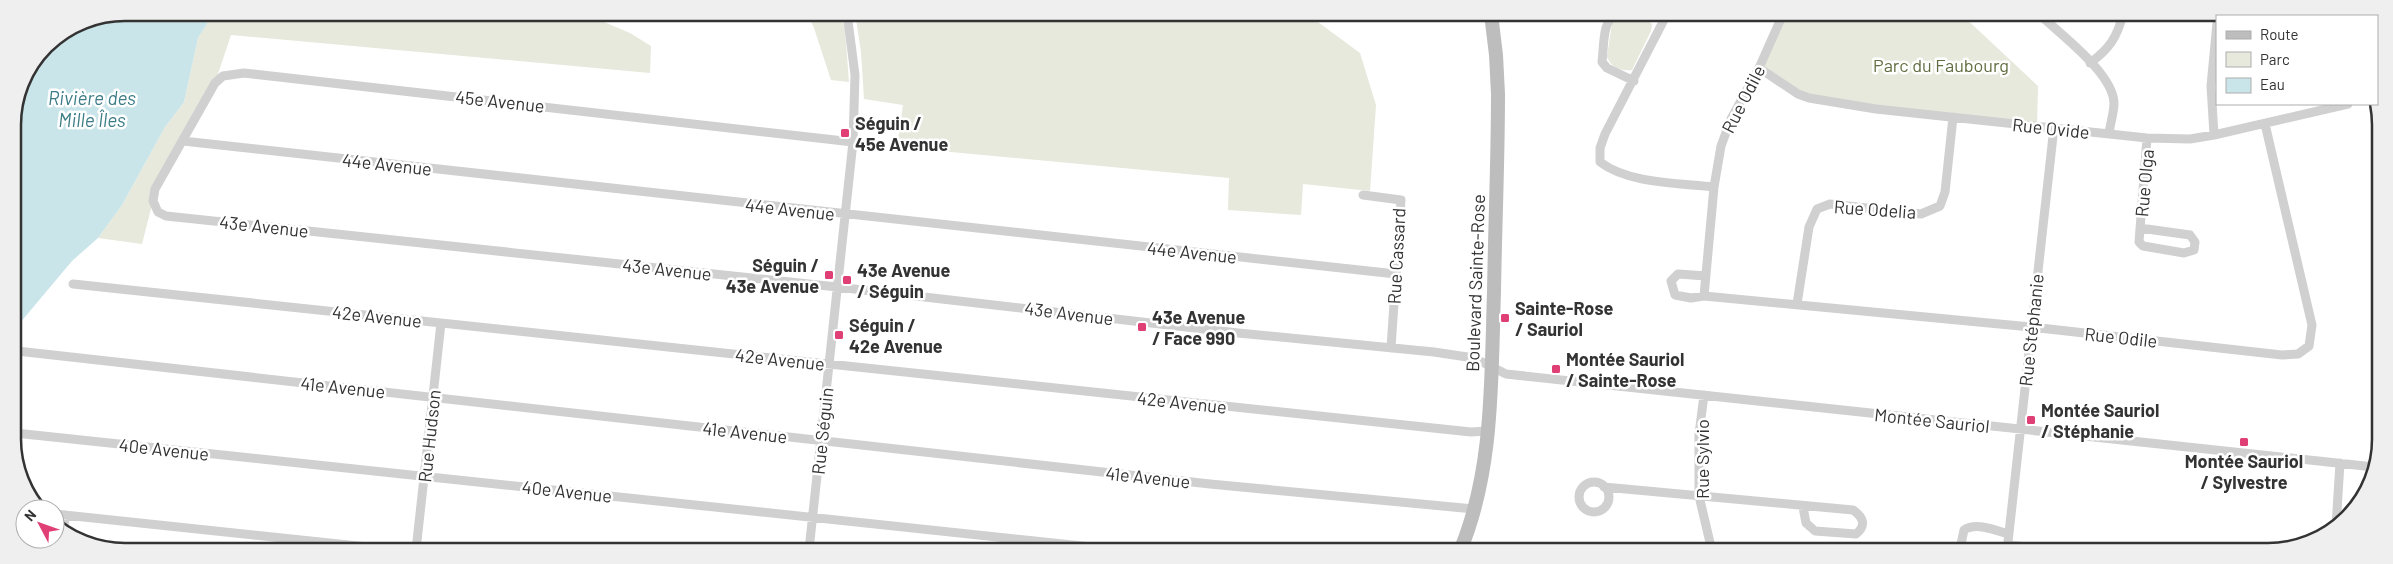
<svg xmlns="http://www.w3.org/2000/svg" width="2393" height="564" font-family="Barlow,sans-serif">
	<rect width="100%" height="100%" fill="#fff"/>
	<path fill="#e6e9dc" d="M207,13H590L592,17L630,33L651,46L650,73L231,35L215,83L153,201L142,244L98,238L122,205L165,127L184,102L198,38L207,24Z
		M807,13H841L845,30L849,82L831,80L814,28Z
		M855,13L1307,14L1360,53L1376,105L1370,191L1303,184L1301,215L1228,210L1229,178L897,147L903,105L864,99L861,52Z
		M1783,14H1961L2038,86L2037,126L1809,98L1759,68Z
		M1619,17L1645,18L1652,24L1651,31L1632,70C1620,71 1612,68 1607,57L1612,23Z"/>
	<path fill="#cae5e9" d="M126,13H208L207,24L198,38L184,102L165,127L122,205L98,238L72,261L14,330L13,118L24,76L46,45L83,21Z"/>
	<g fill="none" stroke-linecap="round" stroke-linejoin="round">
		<path stroke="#d0d0d0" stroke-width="9" d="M1616,14C1602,20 1604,48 1602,62L1607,68L1634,81
			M1636,14L1667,16
			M1667,14L1605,134L1600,148V162C1629,184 1679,183 1714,187
			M2039,14C2060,34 2113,73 2114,103C2114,113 2110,124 2109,134
			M2217,16L2218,15
			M2090,63C2109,49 2117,38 2123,14
			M1759,68L1798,94L1809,98L1876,109L2147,138L2190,139L2214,135L2348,104
			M2214,135L2211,86L2217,23
			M183,141L1396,274
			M853,142L244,73L223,76L215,83L155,189L153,201L158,212L166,216L837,287L1238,333L1434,352L1474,358L1506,374L2374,467
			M1363,195L1401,200L1391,348
			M2140,228L2190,235L2195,242L2194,250L2184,253L2143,246L2139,242L2147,138
			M1706,276L1678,274L1671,281L1675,295L1691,298L1704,296L2031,327L2282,355L2298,354L2309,346L2312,325L2265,124
			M73,284L1471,432L1487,431
			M1704,296L1714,187L1721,146L1731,119L1759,68L1783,14
			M1797,304L1809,227L1817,209L1830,204L1921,214L1940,206L1945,192L1953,117
			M17,351L1210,484L1474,509
			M1704,395L1699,434V496L1712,551
			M15,433L1120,550
			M1579 497a15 15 0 1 1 30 0a15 15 0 1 1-30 0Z
			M1604,487L1853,510C1863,517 1867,525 1856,534L1815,531L1806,523L1803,507
			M55,514L396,550
			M2336,526L2340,463
			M64,528L65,515
			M2007,545L2071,551
			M416,550L441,323
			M809,550L853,142L855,75L847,13
			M1975,551L1961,544L1964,530C1976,522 1995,530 2008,534
			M2007,551L2054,127"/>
		<path stroke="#bdbdbd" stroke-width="14" d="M2377,104L2378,110
			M1460,551C1494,470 1491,378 1494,292C1495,226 1498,160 1498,94L1496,55L1491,14"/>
	</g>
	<g fill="#e03f75" stroke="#fff" stroke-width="2">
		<rect x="840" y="128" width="10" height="10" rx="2.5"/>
		<rect x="824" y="270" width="10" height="10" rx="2.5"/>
		<rect x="842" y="275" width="10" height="10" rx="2.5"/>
		<rect x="1500" y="313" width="10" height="10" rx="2.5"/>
		<rect x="1137" y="322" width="10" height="10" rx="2.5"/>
		<rect x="834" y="330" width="10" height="10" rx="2.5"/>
		<rect x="1551" y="364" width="10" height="10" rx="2.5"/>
		<rect x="2026" y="415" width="10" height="10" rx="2.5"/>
		<rect x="2239" y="437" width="10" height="10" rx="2.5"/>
	</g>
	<g text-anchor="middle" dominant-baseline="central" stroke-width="5" stroke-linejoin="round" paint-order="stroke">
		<g font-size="18" fill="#626e41" stroke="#fff">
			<text x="1941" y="65">Parc du Faubourg</text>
		</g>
		<g font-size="18" fill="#333" stroke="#fff">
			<text transform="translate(1743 99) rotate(-63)">Rue Odile</text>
			<text transform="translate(500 101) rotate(6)">45e Avenue</text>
			<text transform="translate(2051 128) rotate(6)">Rue Ovide</text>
			<text transform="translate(387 164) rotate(6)">44e Avenue</text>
			<text transform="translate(2144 183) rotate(-85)">Rue Olga</text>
			<text transform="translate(790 209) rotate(6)">44e Avenue</text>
			<text transform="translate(1875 209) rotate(4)">Rue Odelia</text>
			<text transform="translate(264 226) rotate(6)">43e Avenue</text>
			<text transform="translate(1192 252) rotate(6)">44e Avenue</text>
			<text transform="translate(1396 256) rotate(-87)">Rue Cassard</text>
			<text transform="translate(667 269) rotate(6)">43e Avenue</text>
			<text transform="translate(1475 283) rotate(-88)">Boulevard Sainte-Rose</text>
			<text transform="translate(1069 313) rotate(7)">43e Avenue</text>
			<text transform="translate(377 316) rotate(6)">42e Avenue</text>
			<text transform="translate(2031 330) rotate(-84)">Rue Stéphanie</text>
			<text transform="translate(2121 337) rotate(6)">Rue Odile</text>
			<text transform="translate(780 359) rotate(6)">42e Avenue</text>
			<text transform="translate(343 387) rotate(6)">41e Avenue</text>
			<text transform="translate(1182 402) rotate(6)">42e Avenue</text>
			<text transform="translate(1932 420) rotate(6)">Montée Sauriol</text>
			<text transform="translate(822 431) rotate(-84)">Rue Séguin</text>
			<text transform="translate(745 432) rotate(6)">41e Avenue</text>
			<text transform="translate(429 436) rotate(-84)">Rue Hudson</text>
			<text transform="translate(164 449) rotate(6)">40e Avenue</text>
			<text transform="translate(1702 459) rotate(-90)">Rue Sylvio</text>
			<text transform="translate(1148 477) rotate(6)">41e Avenue</text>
			<text transform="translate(567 491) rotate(6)">40e Avenue</text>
		</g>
		<g font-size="18" font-weight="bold" fill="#333" stroke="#fff" text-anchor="start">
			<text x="855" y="123">Séguin /<tspan x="855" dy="21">45e Avenue</tspan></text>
			<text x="819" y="265" text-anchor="end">Séguin /<tspan x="819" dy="21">43e Avenue</tspan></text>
			<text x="857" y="270">43e Avenue<tspan x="857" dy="21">/ Séguin</tspan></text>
			<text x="1515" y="308">Sainte-Rose<tspan x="1515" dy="21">/ Sauriol</tspan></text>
			<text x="1152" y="317">43e Avenue<tspan x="1152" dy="21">/ Face 990</tspan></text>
			<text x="849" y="325">Séguin /<tspan x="849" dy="21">42e Avenue</tspan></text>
			<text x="1566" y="359">Montée Sauriol<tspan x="1566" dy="21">/ Sainte-Rose</tspan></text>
			<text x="2041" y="410">Montée Sauriol<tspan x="2041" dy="21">/ Stéphanie</tspan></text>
			<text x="2244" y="461" text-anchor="middle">Montée Sauriol<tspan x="2244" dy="21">/ Sylvestre</tspan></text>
		</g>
		<g font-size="19" font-style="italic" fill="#3d7d87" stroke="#fff">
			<text x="92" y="97">Rivière des<tspan x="92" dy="22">Mille Îles</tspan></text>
		</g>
	</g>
	<path d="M0 0H2393V564H0ZM125 21H2268A104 104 0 0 1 2372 125V439A104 104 0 0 1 2268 543H125A104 104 0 0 1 21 439V125A104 104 0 0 1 125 21Z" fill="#efefef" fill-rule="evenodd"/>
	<path fill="none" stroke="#333" stroke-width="2.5" d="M125 21H2268A104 104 0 0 1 2372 125V439A104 104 0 0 1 2268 543H125A104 104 0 0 1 21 439V125A104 104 0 0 1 125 21Z"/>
	<rect x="2216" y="15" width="162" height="90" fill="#ffffff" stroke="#adadad"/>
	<rect x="2226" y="31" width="25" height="8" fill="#bdbdbd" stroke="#adadad"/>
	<text x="2260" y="40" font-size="15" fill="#333333">Route</text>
	<rect x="2226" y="52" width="25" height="15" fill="#e6e9dc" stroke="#adadad"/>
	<text x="2260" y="65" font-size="15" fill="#333333">Parc</text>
	<rect x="2226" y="78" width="25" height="15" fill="#cae5e9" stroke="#adadad"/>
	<text x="2260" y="90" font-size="15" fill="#333333">Eau</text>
	<g transform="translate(40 524) rotate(311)"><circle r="24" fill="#ffffff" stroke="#adadad"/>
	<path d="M0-4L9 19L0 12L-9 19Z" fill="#e03f75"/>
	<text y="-8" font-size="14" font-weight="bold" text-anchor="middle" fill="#333333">N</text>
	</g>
</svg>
